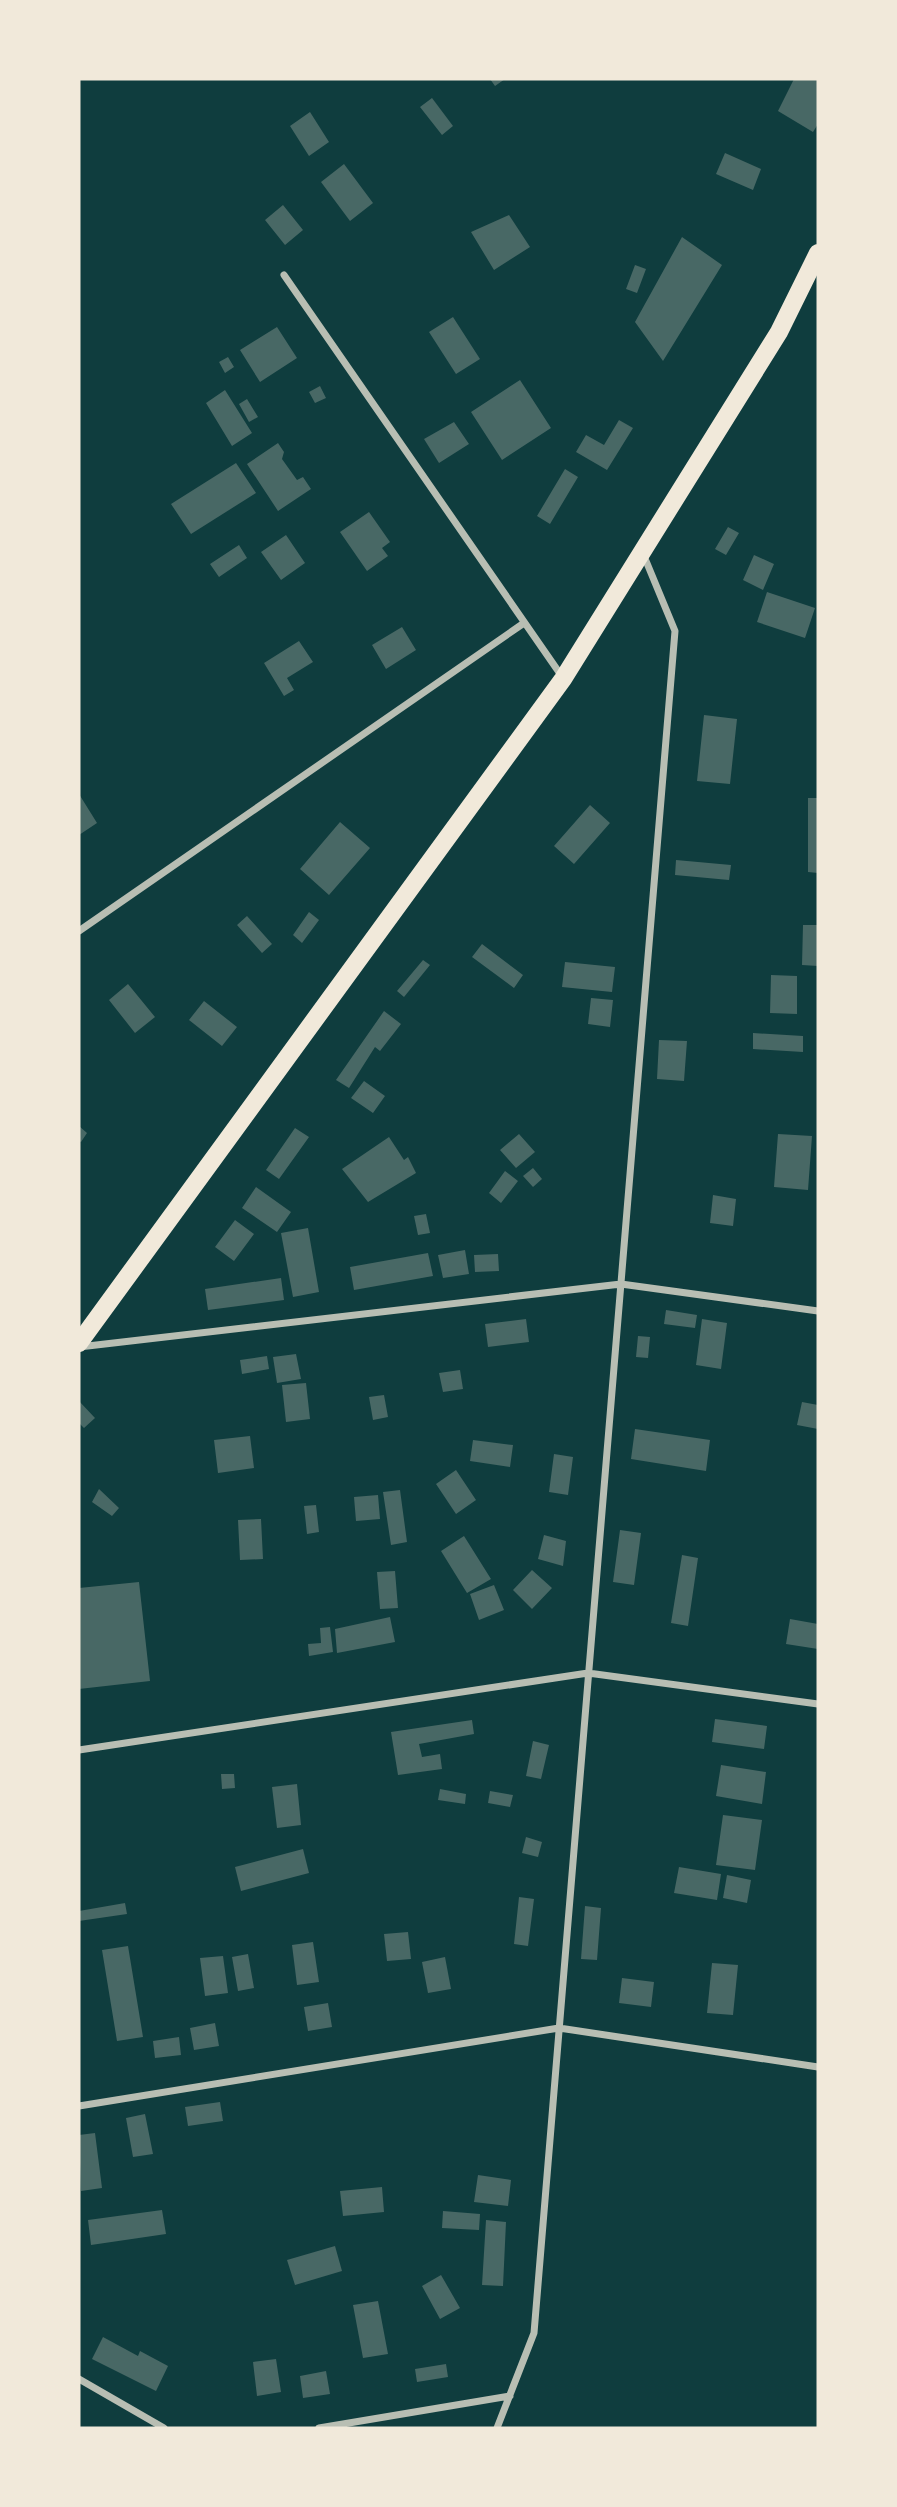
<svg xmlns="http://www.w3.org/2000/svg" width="897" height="2507" font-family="'Libre Baskerville',serif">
	<rect width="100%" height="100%" fill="#0f3d3e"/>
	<path fill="#486865" d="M490,79H505L495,86Z
		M794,79H818V124L813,132L778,111Z
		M432,98L453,126L442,135L420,107Z
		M310,112L329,142L309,156L290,126Z
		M725,153L761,169L753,190L716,174Z
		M344,164L373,203L350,221L321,182Z
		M283,205L303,230L285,245L265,220Z
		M509,215L530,247L494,270L471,232Z
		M682,237L722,265L663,361L635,322Z
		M635,265L646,269L637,293L626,289Z
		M453,317L480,359L456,374L429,332Z
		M277,327L297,358L260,382L240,350Z
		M228,357L234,367L225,373L219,362Z
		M520,380L551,428L502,460L471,412Z
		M320,386L326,398L315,403L309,392Z
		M225,390L252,433L232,446L206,403Z
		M247,399L258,417L249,422L239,404Z
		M619,420L633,428L607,470L576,452L586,435L604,445Z
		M454,422L469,444L439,463L424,439Z
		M278,443L284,452L282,459L297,480L303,477L311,489L278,511L247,464Z
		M236,463L256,493L191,534L171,504Z
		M565,469L578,477L550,524L537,516Z
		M369,512L390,542L382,548L388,556L367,571L340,532Z
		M728,527L739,533L726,555L715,549Z
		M286,535L305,563L281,580L261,552Z
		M239,545L247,558L219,577L210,564Z
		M754,555L774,564L763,590L743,580Z
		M767,592L815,608L805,638L757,622Z
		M402,627L416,650L386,669L372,645Z
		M299,641L313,662L287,678L294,690L284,696L264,663Z
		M704,715L737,719L730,784L697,781Z
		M79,794L97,823L79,835Z
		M808,798H818V873L808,872Z
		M590,805L610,823L574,864L554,846Z
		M340,822L370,848L329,895L300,869Z
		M676,860L731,865L729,880L675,875Z
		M309,912L319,920L302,943L293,935Z
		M247,916L272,944L262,953L237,925Z
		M803,925H818V966L802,965Z
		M482,944L523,975L514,988L472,957Z
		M423,960L430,965L404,997L397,991Z
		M565,962L615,967L612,992L562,987Z
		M771,975L797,976V1014L770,1013Z
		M128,984L155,1017L135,1033L109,1000Z
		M591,998L613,1000L610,1027L588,1024Z
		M204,1001L237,1027L222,1046L189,1020Z
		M384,1011L401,1024L380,1051L375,1047L349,1088L336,1080Z
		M753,1033L803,1036V1052L753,1049Z
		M659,1040L687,1041L684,1081L657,1079Z
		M364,1081L385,1096L373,1113L351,1098Z
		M79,1126L87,1133L81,1142L79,1141Z
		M295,1128L309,1137L279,1179L266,1170Z
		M519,1134L535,1152L516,1168L500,1150Z
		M778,1134L812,1136L808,1190L774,1187Z
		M389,1137L404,1160L408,1157L416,1173L368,1202L342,1169Z
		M533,1168L542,1179L533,1187L523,1176Z
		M505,1171L518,1181L501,1203L489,1193Z
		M256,1187L291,1212L277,1232L242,1208Z
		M713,1195L736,1199L733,1226L710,1223Z
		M426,1214L430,1233L418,1235L414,1216Z
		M235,1220L254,1234L234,1261L215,1247Z
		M308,1228L319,1292L293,1297L281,1233Z
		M465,1250L469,1274L443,1278L438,1255Z
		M428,1253L433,1276L354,1290L350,1267Z
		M498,1254L499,1271L475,1272L474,1255Z
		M281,1278L284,1300L208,1310L205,1289Z
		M666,1310L697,1315L695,1328L664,1324Z
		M526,1319L529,1342L488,1347L485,1324Z
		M702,1319L727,1323L721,1369L696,1365Z
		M638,1336L650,1337L648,1358L636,1357Z
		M296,1354L301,1379L277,1383L273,1357Z
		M267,1356L269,1369L242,1374L240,1360Z
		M460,1370L463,1389L443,1392L439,1373Z
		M306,1383L310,1419L286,1422L282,1385Z
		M384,1395L388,1417L373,1420L369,1397Z
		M79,1401L95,1418L84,1428L79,1423Z
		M802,1402L818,1405V1429L797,1425Z
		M635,1429L710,1440L706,1471L631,1459Z
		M250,1436L254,1468L218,1473L214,1440Z
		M473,1440L513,1445L510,1467L470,1461Z
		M554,1454L573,1457L568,1495L549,1492Z
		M456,1470L476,1500L456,1514L436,1484Z
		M99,1489L119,1508L112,1516L92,1502Z
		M400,1490L407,1542L391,1545L383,1492Z
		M378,1495L380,1519L356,1521L354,1497Z
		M316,1505L319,1532L307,1534L304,1506Z
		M261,1519L263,1559L240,1560L238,1520Z
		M620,1530L641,1533L634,1585L613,1582Z
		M544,1535L566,1541L563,1566L538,1559Z
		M464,1536L491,1579L467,1593L441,1551Z
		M682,1555L698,1558L688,1626L671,1623Z
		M532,1570L552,1588L532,1609L513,1590Z
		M395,1571L398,1608L380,1609L377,1572Z
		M139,1582L150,1681L79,1689V1588Z
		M494,1585L504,1610L479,1620L470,1594Z
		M390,1617L395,1642L337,1653L335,1629Z
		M790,1619L818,1624V1649L786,1644Z
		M330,1627L333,1652L309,1656L308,1644L321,1643L320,1628Z
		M715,1719L767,1726L764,1749L712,1742Z
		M472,1720L474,1734L419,1744L422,1757L440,1754L442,1769L398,1775L391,1732Z
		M533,1741L549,1745L541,1779L526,1776Z
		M721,1765L766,1772L762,1804L716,1796Z
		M221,1774H234L235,1788L222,1789Z
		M297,1784L301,1825L277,1828L272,1787Z
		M440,1789L466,1794L465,1804L438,1800Z
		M490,1791L513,1795L510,1807L488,1803Z
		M723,1815L762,1820L755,1870L716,1865Z
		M526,1837L542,1842L538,1857L522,1853Z
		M303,1849L309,1873L241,1891L235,1867Z
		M679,1867L721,1874L717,1900L674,1893Z
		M727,1875L751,1880L747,1903L723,1898Z
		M519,1897L534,1899L528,1946L514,1944Z
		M125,1903L127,1914L79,1921V1911Z
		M585,1906L601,1908L597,1960L581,1959Z
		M408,1932L411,1959L387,1961L384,1934Z
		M313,1942L319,1982L297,1985L292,1945Z
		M128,1946L143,2037L117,2041L102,1950Z
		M248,1954L254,1988L238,1991L232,1957Z
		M223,1956L228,1993L205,1996L200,1958Z
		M445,1957L451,1989L428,1993L422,1962Z
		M712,1963L738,1965L733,2015L707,2013Z
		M622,1978L654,1982L651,2007L619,2003Z
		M328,2003L332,2027L308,2031L304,2007Z
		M215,2023L219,2046L194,2050L190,2028Z
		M179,2037L181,2055L155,2058L153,2041Z
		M220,2102L223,2121L188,2126L185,2107Z
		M145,2114L153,2154L133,2157L126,2118Z
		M95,2133L102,2188L81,2191L79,2135Z
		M478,2175L511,2180L508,2206L474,2202Z
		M382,2187L384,2212L343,2216L340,2191Z
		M162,2210L166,2234L91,2245L88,2220Z
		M443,2211L480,2214L479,2230L442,2228Z
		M486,2220L506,2222L503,2286L482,2285Z
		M335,2246L342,2271L295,2285L287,2260Z
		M441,2275L460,2308L440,2319L422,2286Z
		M378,2301L388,2354L363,2358L353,2305Z
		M103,2337L138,2356L140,2351L168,2366L156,2391L92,2359Z
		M276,2359L281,2392L257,2396L253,2362Z
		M446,2364L448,2377L417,2382L415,2369Z
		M326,2371L330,2394L303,2398L300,2376Z"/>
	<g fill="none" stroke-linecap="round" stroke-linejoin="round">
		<path stroke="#b8beb3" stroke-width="7" d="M284,275L563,678
			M79,931L524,623
			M79,1347L621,1284L818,1311
			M79,1750L588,1673L818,1704
			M79,2106L559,2028L818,2067
			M79,2379L164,2428
			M319,2428L510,2396
			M497,2428L534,2333L675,631L644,556"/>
		<path stroke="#f1e9da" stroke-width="18" d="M79,1343L563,679L779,332L818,253"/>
	</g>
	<rect width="897" height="2507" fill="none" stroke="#f1e9da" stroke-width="161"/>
</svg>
